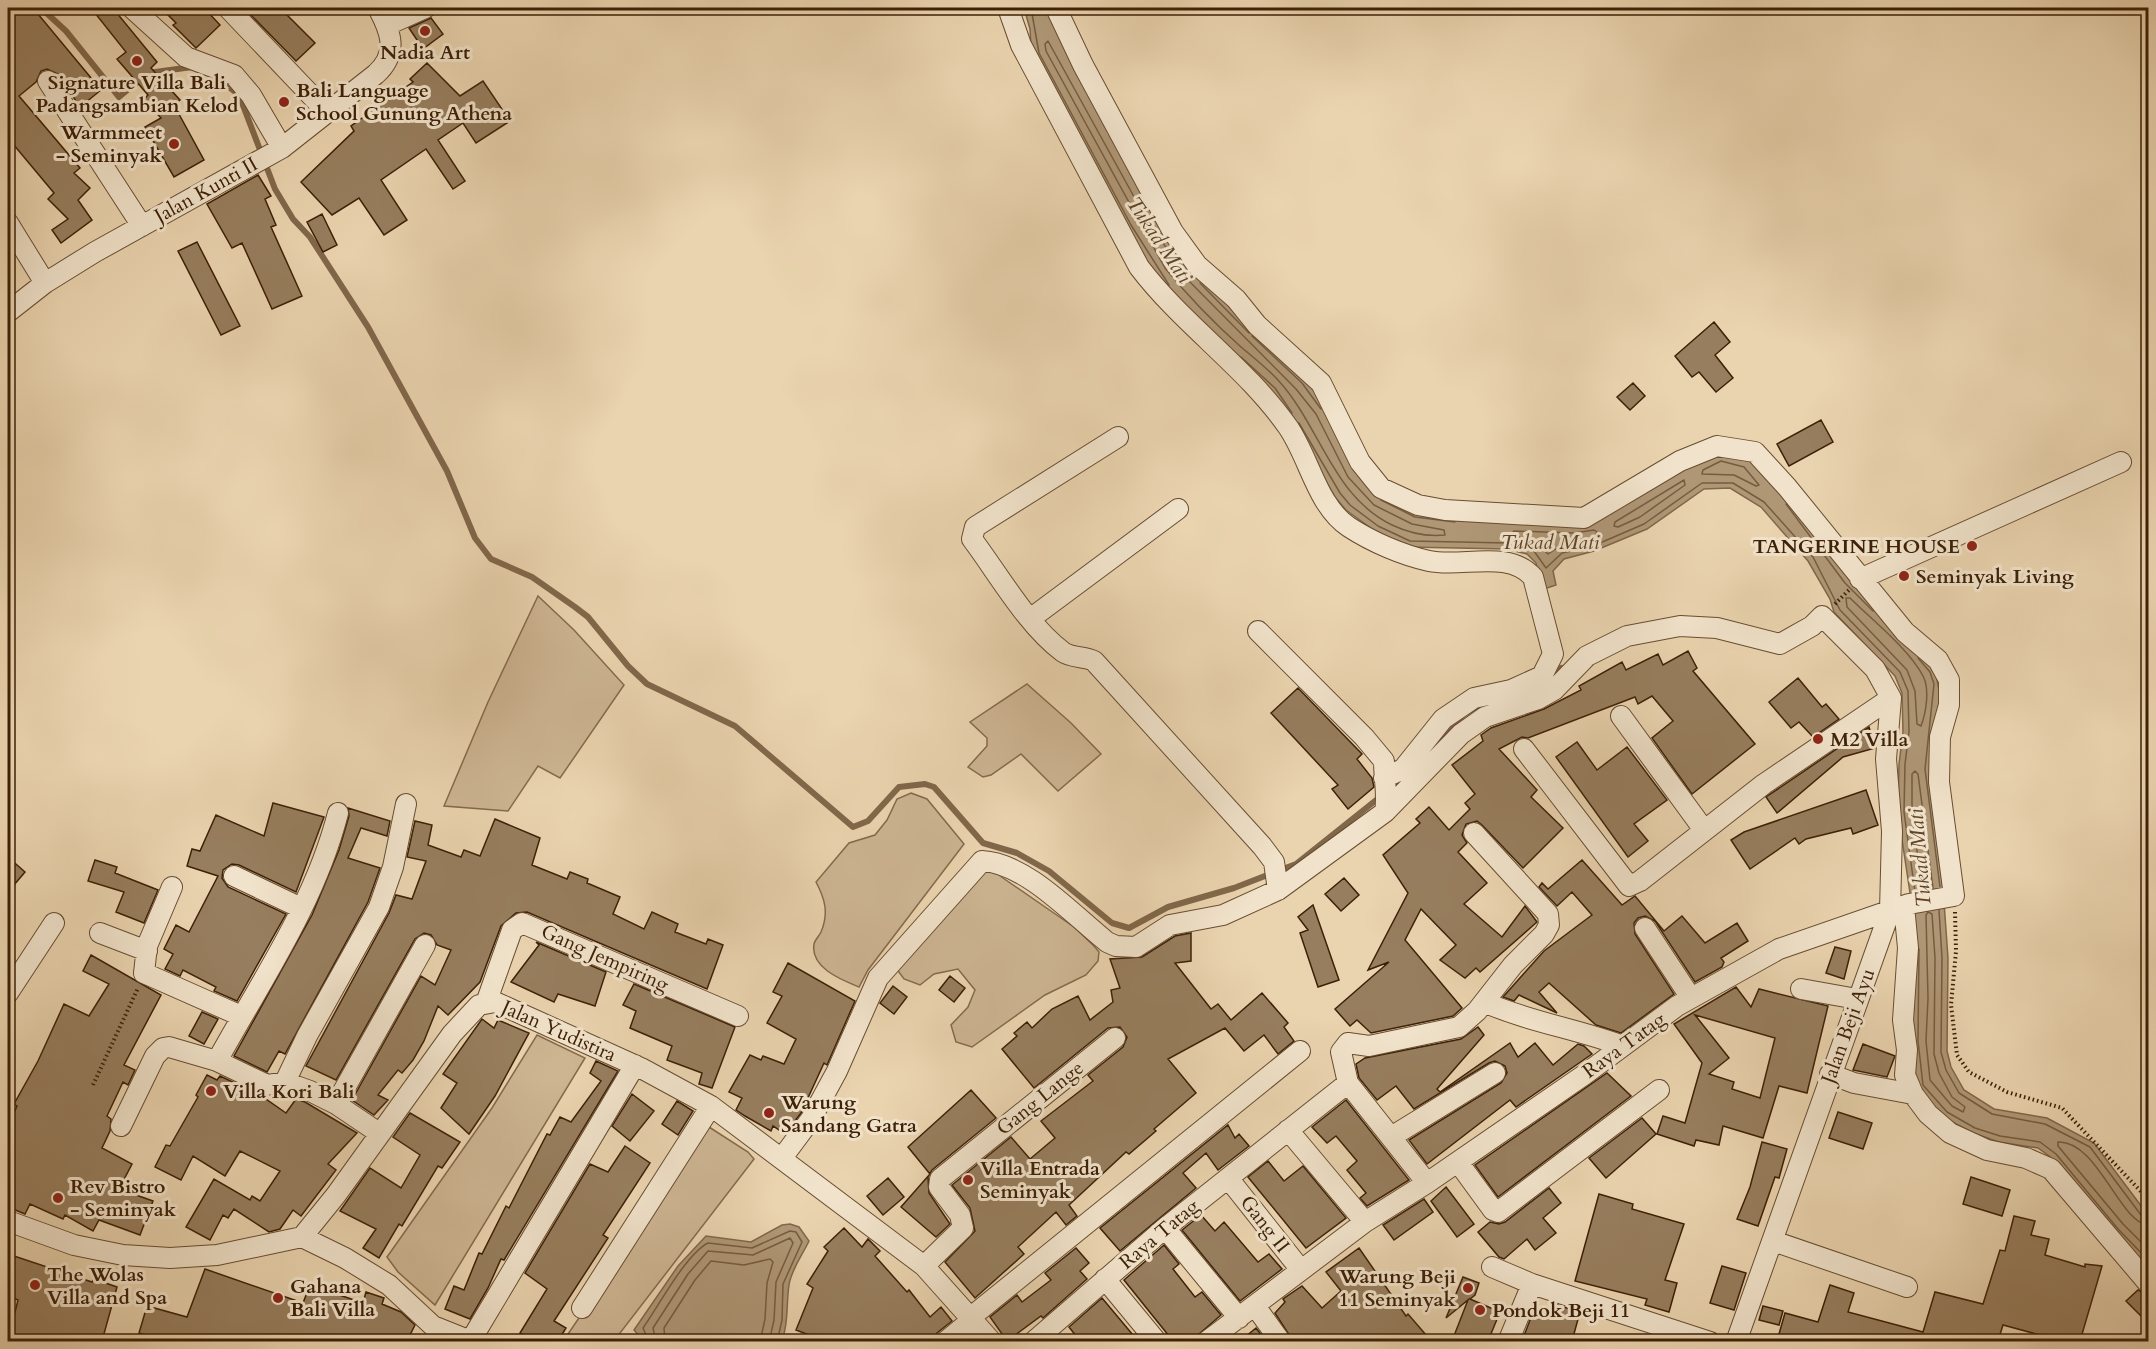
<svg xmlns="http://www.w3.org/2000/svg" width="2156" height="1349" font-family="Cardo,serif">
	<rect width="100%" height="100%" fill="#ead4af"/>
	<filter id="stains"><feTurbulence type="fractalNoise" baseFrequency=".00333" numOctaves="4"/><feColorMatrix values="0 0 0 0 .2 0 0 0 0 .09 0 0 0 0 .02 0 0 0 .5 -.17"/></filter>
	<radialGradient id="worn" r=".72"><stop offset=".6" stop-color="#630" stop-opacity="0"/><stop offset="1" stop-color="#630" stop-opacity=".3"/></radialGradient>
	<path fill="#cdb592" stroke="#856a4c" stroke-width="1.5" d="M538,596L574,630L624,685L560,778L538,766L508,811L444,806L488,702Z
		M1027,684L1071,723L1101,754L1058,791L1021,754L991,775L983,777L968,767L987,746V738L970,722Z
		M911,793L927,799L964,844L868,970L859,987C842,980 810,968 814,944C815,940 819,936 821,932C829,913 825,899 816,882L849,843L875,835L887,820L897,799Z
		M990,869L1074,927L1094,946L1099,952L1098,961L1086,975L1045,995L972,1047L956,1042L951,1025L968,1007L975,990L958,969L934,974L920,985L904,979L896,968L972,876Z
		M537,1035L585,1058L435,1305L398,1272L387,1257L492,1108Z
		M709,1127L748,1152L754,1159L617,1337L608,1341L570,1342L566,1337Z"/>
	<path fill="#af9776" stroke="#81674a" stroke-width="1.5" d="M1024,8H1052L1150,197L1306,380L1327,407L1384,495L1573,520L1671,471L1736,450L1775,479L1849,579L1935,669L1940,696L1933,747L1948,958L1947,1051L1951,1067L1964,1090L1994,1109L2047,1118L2094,1143L2148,1215V1268L2113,1234L2053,1159L2038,1148L1999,1142L1973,1133L1943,1117L1917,1087L1912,1042L1914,997L1912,906L1898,813L1899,764L1903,732L1902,693L1895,676L1834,612L1830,599L1808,561L1761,507L1730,488L1704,489L1647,529L1594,551L1564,559L1553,571L1556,585L1541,590L1536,563L1527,554L1506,549L1408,547L1375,531L1346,510L1335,497L1307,449L1154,276L1031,47L1030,29Z
		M790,1224L799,1227L809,1241C803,1254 791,1270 789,1285C786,1304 789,1322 782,1341H651L641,1338L634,1330L678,1266L706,1236L751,1242L782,1225Z"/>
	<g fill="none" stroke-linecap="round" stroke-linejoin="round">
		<path stroke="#765c3e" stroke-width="1.5" d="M1031,8L1039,53L1131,225L1169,285
			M1048,41L1138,204L1185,277L1296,389L1316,414L1348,477L1374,505L1412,524L1444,530L1445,535C1426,537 1409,533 1392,525C1332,496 1321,427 1278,380C1267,368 1254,358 1241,347C1214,323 1188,296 1165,268L1046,51L1045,44Z
			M1200,283L1249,333
			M1252,336L1302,383L1321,409
			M1241,357L1275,388L1292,413
			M1299,423L1340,493L1350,505L1378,526L1410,541L1507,543L1534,551L1546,568L1562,553L1593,546L1644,524L1702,483H1733L1764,502L1813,557L1840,610L1900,672L1908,691L1909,732L1905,764L1904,812L1915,892
			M1721,461L1744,467L1759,485L1756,486L1734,475L1702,474L1703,470Z
			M1684,480L1685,485L1640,517L1618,527L1614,526L1615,522Z
			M1381,500L1415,517L1455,522
			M1786,504L1845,583L1873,611
			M1594,530L1597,532L1595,536L1560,546L1548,554L1537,544L1511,534L1514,531L1574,533Z
			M1846,598H1850C1872,620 1909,649 1923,676C1930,689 1926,713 1921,726L1917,724L1915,691L1907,670L1847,607Z
			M1918,658L1930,672L1934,684L1925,769L1940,887
			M1922,890L1912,812V774L1915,771L1918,774L1933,888
			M1939,910L1942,958L1941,1052L1946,1070L1959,1093L1992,1114L2045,1124L2090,1147L2141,1215L2148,1217
			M1928,912L1932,914L1935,958L1934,1054L1939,1073L1952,1097L1965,1107L1963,1112L1952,1106L1930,1080L1926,1041L1928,998L1926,915Z
			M1919,949L1918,1041L1923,1085L1947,1112L1975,1128L2000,1136L2040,1142L2056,1154L2118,1229L2148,1260
			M2148,1225C2120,1223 2097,1140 2058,1142V1146L2123,1224L2148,1249
			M649,1342L643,1328C658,1307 686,1254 708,1243L752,1248L790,1231L796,1232L802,1242L783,1284L782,1320L777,1342
			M656,1342L653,1328L688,1274L708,1251L753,1255L790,1238L793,1243L776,1282L774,1320L769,1342
			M665,1342L664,1328L695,1280L711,1261L744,1265L770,1259L773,1262L767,1283L765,1319L760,1342"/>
		<path stroke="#81674a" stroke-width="6" d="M41,8L66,31L119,97L148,73L192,67
			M215,76L239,95L275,189L293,219L310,237L368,327L447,471L475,538L491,559L532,577L575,607L588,617L628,666L647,684L735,726L853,827L868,821L899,787L925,784L934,787L983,843L1017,853L1049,871L1112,923L1129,928L1168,907L1234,888L1296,864L1405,777
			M1549,678L1561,668
			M1439,738L1462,716"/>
	</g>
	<path fill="#977e5e" stroke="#3d2007" stroke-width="1.5" fill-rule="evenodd" d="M8,8H33L101,90L80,107L58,74L47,69L41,71L36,82L19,96L80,168L74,173L90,188L78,200L92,220L61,243L52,230L68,219L48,199L54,193L8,138V81L13,76L8,69Z
		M91,8H116V12L157,62L151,68L180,100L174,105L204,160L174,177L145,127L161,118L144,99L148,95L117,59L126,52Z
		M161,8H204L220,25L196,48L173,25L176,23Z
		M244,8H280L315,43L296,61Z
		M431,18L443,34L423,49L409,28Z
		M427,63L460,96L483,81L510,121L476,143L463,123L438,140L465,181L453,189L426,149L381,180L407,220L384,235L359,198L332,215L301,182L354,131L351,126L413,82L410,79Z
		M258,175L271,196L265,199L276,225L271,227L302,296L272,309L242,243L232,248L207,204Z
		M322,214L337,245L323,252L307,222Z
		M197,242L240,326L221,335L178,251Z
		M1714,322L1730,342L1715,355L1733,378L1716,392L1699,372L1692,377L1675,356Z
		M1633,383L1645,396L1630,410L1617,397Z
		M1821,420L1833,442L1789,466L1777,444Z
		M1688,651L1697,668L1693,671L1755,744L1692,794L1652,738L1673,721L1652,696L1638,704L1635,697L1528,738L1522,737L1499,749L1537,790L1531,797L1563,828L1523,868L1482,825L1477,821L1466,824L1462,835L1467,843L1458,852L1487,883L1464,904L1502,937L1525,906L1537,922L1480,972L1476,968L1465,978L1440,960L1456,945L1421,909L1405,940L1462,1008L1453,1016L1371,1033L1357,1020L1350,1026L1335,1009L1389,962L1368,970L1408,893L1383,855L1420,823L1416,819L1429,807L1449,830L1470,809L1465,803L1475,794L1452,765L1483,741L1481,735L1491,728L1544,709L1581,690L1579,686L1622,662L1626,670L1658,654L1663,665Z
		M1798,678L1822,707L1826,704L1839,719L1813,737L1799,722L1791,728L1769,702Z
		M1298,688L1362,754L1357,759L1372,778L1374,787L1348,809L1332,789L1338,785L1271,713Z
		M1869,727L1875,748L1843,757L1777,813L1766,797Z
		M1577,742L1597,770L1627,747L1667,800L1634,824L1648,841L1628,857L1556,757Z
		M1866,790L1878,825L1853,834L1851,828L1806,839L1799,844L1795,838L1750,869L1731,840L1744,832Z
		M273,803L324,817L296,892L239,865L232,864L223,870L222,878L228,887L286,914L237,1001L214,991L216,987L183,970L180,976L165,969L173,954L164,949L176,925L189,932L218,876L187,866L192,849L200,851L216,815L264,836Z
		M348,808L390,821L387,836L361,828L348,858L380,868L368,902L285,1054L279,1051L267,1072L234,1056L312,915L339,850L349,816Z
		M495,819L540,838L532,865L567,879L570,872L588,879L587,883L620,897L613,914L644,929L652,912L678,924L675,932L706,944L708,939L723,945L707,989L527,912L516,913L501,926L480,982L448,1015L438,1006L424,1041L413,1060L402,1073L398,1070L378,1095L388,1100L374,1115L352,1100L421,976L435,985L451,950L437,945L431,935L424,933L415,939L336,1080L306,1066L389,913L396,895L412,899L426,861L407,857L415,821L432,825L428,845L461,857L464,850L480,856Z
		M8,857L25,872L8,892Z
		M95,860L117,867L115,873L158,890L144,923L116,912L124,892L88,881Z
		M1582,860L1622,905L1635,896L1664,931L1682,916L1705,943L1737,923L1748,941L1721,958L1724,962L1722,967L1695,982L1655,921L1645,916L1638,918L1634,923L1635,934L1674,994L1621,1033L1596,1025L1549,983L1539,992L1557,1013L1519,995L1514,1001L1503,997L1544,951L1592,915L1572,892L1557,906L1539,887L1542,883L1548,889Z
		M1344,878L1359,895L1341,911L1325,894Z
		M1313,905L1339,980L1318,987L1300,933L1308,930L1298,917Z
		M1191,933V961L1175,963L1211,1009L1218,1004L1231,1020L1262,993L1288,1023L1284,1027L1294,1041L1278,1054L1264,1035L1244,1051L1225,1028L1168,1059L1196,1093L1154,1129L1156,1131L1129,1154L1126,1152L1069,1205L1077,1216L1066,1225L1056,1212L1018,1247L1024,1254L975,1298L945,1262L975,1231L970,1208L952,1185L1011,1137L1030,1159L1055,1138L1041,1121L1093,1081L1088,1075L1123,1047L1127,1037L1120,1027L1108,1028L1034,1088L1002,1049L1017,1036L1014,1033L1027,1022L1032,1028L1052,1009L1078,996L1090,1020L1113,1002L1111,990L1120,988L1110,959L1142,957L1175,936Z
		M536,942L606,972L595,1006L558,994L554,1002L511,982L539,945Z
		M1835,947L1851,951L1844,979L1826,973Z
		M91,955L161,995L124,1065L135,1070L128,1085L123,1082L107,1116L111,1119L110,1131L102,1148L132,1164L119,1189L153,1201L140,1235L99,1220L93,1231L65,1215L63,1219L30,1204L25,1214L8,1207V1126L17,1106L14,1104L38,1061L64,1004L89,1016L109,984L83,971Z
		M788,963L855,1001L827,1065L824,1063L801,1113L785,1134L773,1126L771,1131L745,1116L736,1110L742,1098L729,1092L750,1055L761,1060L763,1056L784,1064L796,1039L767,1023L782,996L773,992Z
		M950,976L965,988L954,1002L939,990Z
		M634,984L735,1027L712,1088L699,1084L702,1073L667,1060L672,1046L630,1028L636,1011L623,1005Z
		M893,986L907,997L894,1014L880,1003Z
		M1736,987L1751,1007L1759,989L1828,1006L1807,1093L1779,1086L1763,1138L1723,1126L1719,1145L1696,1140L1694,1146L1657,1134L1663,1116L1685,1123L1702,1063L1674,1024ZM1695,1015L1775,1038L1760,1098L1732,1089L1734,1082L1709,1074L1729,1058Z
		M202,1012L218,1019L204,1044L189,1036Z
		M482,1019L494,1028L498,1020L529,1033L495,1096L469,1134L441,1108L457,1083L443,1074Z
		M1478,1027L1484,1035L1437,1089L1440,1092L1510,1043L1518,1057L1535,1043L1553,1065L1578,1044L1584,1046L1592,1054L1516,1107L1510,1100L1427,1164L1409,1140L1501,1083L1507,1073L1505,1066L1495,1061L1489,1063L1414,1109L1396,1086L1377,1100L1359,1078L1356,1064L1365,1058L1461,1039Z
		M1863,1044L1895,1056L1887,1077L1853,1070Z
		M596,1061L618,1071L504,1260L501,1259L488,1288L470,1319L445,1309L454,1286L464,1290L479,1253L482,1254L506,1206L509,1208L547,1134L550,1135L560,1117L571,1122L601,1081L590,1073Z
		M1607,1073L1631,1096L1498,1197L1475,1165Z
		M207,1075L217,1080L220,1076L260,1095L286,1113L296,1099L305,1102L357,1133L328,1164L336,1170L301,1216L293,1210L280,1229L269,1232L234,1209L228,1218L223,1215L210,1240L186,1227L214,1179L250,1200L252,1196L260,1201L280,1171L240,1151L225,1176L193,1156L181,1180L155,1167L166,1145L170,1146L198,1097L196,1095Z
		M971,1090L996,1118L932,1170L928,1177L929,1193L950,1224L936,1237L901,1207L930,1174L908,1147Z
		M632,1094L654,1111L630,1141L612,1126Z
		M1346,1100L1409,1180L1367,1206L1360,1198L1366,1193L1347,1170L1357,1161L1336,1136L1327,1143L1312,1127Z
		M677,1101L693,1111L678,1135L662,1124Z
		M1838,1112L1872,1123L1863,1149L1829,1138Z
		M410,1113L460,1142L442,1168L438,1166L402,1226L399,1224L379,1258L363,1248L376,1229L340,1211L370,1168L401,1188L420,1155L393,1137Z
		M1642,1118L1656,1134L1606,1178L1589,1158Z
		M1228,1125L1235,1138L1239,1134L1249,1146L1218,1170L1206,1153L1183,1173L1196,1188L1120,1251L1100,1228Z
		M1762,1142L1787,1149L1779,1178L1775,1177L1758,1226L1737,1219L1750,1187Z
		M625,1146L650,1163L603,1235L608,1238L554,1321L566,1328L558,1341H535L520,1333L547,1289L525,1273L590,1164L608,1172Z
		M1268,1161L1284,1181L1303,1166L1346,1218L1306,1248L1248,1177Z
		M1971,1177L2010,1190L2002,1216L1963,1204Z
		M888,1178L904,1197L883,1215L867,1196Z
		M1446,1187L1474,1224L1457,1237L1431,1201Z
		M1549,1188L1561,1203L1543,1218L1556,1233L1535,1250L1527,1239L1504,1259L1499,1257L1478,1232L1490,1222L1499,1224L1505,1222Z
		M1599,1194L1633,1204L1632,1209L1684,1224L1665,1280L1677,1283L1669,1312L1645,1305L1647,1299L1575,1281Z
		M1424,1199L1433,1212L1394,1240L1383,1225Z
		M1201,1215L1215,1231L1224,1222L1258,1262L1269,1254L1282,1269L1240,1301L1182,1230Z
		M2014,1216L2035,1221L2031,1235L2049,1239L2045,1255L2085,1267V1264L2102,1266L2080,1341H2038L2040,1335L2003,1325L1998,1341H1777L1785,1313L1818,1322L1830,1285L1854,1293L1848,1312L1923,1332L1935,1292L1983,1304L2000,1250L2005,1251Z
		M844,1228L862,1247L868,1239L880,1251L875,1256L907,1292L909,1290L930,1317L941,1307L952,1321L937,1333L933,1341H825L796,1330L813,1288L807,1284L828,1251L824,1247Z
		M1164,1245L1179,1264L1173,1269L1195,1297L1202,1292L1221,1315L1191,1341H1173L1124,1280Z
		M1076,1248L1089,1263L1080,1271L1087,1279L1043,1318L1041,1316L1007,1341L990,1317L1017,1295L1022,1302L1051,1280L1045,1273Z
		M1359,1248L1406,1316L1408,1314L1426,1335L1418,1341H1293L1275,1313L1285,1302L1283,1299L1302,1286L1322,1308L1341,1291L1326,1272Z
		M8,1254L92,1282L94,1279L117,1287L102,1341H8L18,1300L8,1296Z
		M1722,1266L1746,1273L1734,1310L1710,1303Z
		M205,1269L303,1303L310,1285L363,1303L366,1292L384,1298L382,1304L401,1312L415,1325L407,1341H167L139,1333L147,1306L187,1317Z
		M1463,1277L1479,1283L1475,1295L1470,1299L1500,1312L1488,1341H1452L1468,1300L1446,1318Z
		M2138,1290L2148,1295V1323L2126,1301Z
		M1102,1298L1138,1341H1080L1069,1327Z
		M1557,1305L1580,1312L1572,1341H1522L1535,1307L1554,1314Z
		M1763,1306L1783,1311L1779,1325L1759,1320Z
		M1256,1328L1266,1341H1240Z"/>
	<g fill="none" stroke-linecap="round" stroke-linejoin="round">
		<defs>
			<path id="minor" d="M132,8L186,57L234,75L251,95L282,148
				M228,8L327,112
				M1008,8L1021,45L1139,267C1183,325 1246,367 1288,427C1309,457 1317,506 1349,527C1372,542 1402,555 1429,561C1462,568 1508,549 1533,577L1553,654L1542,676L1511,690L1474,698L1443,719L1403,769L1384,778
				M1056,8L1083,65L1173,232L1197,265L1236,299L1257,325L1321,383L1360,462L1381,488L1418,505L1445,510L1584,518L1680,461L1717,446L1755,452L1787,487L1905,632L1938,660L1949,680V705L1940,737L1939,782L1954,896L1909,904L1779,949L1677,1006L1584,1075L1427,1183L1365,1222L1206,1342
				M387,25L425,8
				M48,81L142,226
				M8,223L45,283
				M8,312L45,283L95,252L282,148L376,74C399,53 391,32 378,8
				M1118,437L975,527L972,539C999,575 1027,625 1063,652C1071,658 1085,656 1094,661L1262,846L1274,862L1278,890
				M1860,579L2121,462
				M1030,619L1178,509
				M1258,631L1364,737L1384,761C1384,779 1388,796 1385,812
				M1621,716L1704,830
				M1524,749L1629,886L1640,881L1764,784L1891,698
				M234,876L301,908
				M172,887L147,946L144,973L241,1016
				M1904,906L1908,948L1903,1020L1907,1050L1905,1075L1913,1094L1928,1114L1950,1133L1987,1150L2026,1158L2051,1169L2148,1283
				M1645,928L1691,998
				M100,933L147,951
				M1801,989L1857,999
				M8,993L54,923
				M1484,1002C1529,1022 1578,1029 1623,1046
				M486,1003L512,930L522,923L738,1016
				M217,1061C261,981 315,903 338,813
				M1830,1074L1854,1083L1913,1094
				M285,1082L307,1036L379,907L393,867L406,804
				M336,1104L425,945
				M121,1126L155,1056L163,1048L169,1047L217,1061L267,1085L285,1082L310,1091L336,1104L379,1133
				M1288,1130L1365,1222
				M1391,1137L1495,1073
				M782,1158L811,1119L837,1071L878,978L982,861C1026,863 1073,915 1107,942L1116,946L1136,947L1170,925L1223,915L1278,890L1385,812L1461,734L1485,717L1538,699L1554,690L1587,656L1627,636L1680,626L1717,628L1780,644L1812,626L1822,616L1875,669L1891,698
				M1458,1162L1493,1210L1498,1212L1659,1090
				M1228,1178L1301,1270
				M1427,1183L1348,1083L1341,1052L1348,1043L1369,1046L1459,1027L1477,1011L1513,965L1544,934L1549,925L1548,914L1474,833
				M8,1221L74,1245L123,1255L170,1258L217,1255L302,1237L336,1195L452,1034L479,1005L495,1002L641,1068L711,1106L924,1266L992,1342
				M1165,1228L1239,1318
				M302,1237L345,1258L389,1285L433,1326L473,1342
				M1773,1241L1907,1287
				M924,1266L963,1228L960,1215L939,1187L940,1179L1115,1038
				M1492,1267L1532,1284L1710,1342
				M1105,1279L1157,1342
				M1255,1306L1281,1342
				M582,1308L711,1106
				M971,1317L1300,1051
				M471,1340L635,1065
				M945,1342L973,1319
				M1033,1342L1165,1228L1348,1083
				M1508,1342L1532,1284
				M1736,1342L1890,911L1892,831L1886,759L1891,698"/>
		</defs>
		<use href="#minor" stroke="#684d31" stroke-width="22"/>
		<path stroke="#3d2007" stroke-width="4" stroke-dasharray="1.5 3" stroke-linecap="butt" d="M1835,604L1849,590
			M1955,912L1956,951L1951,1005L1957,1055L1969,1072L2007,1092L2062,1108L2148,1199
			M93,1085L138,988"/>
		<use href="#minor" stroke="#f1e3cb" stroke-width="20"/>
	</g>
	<g fill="#8f2418" stroke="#f1e3cb" stroke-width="2">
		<circle cx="425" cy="31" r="6"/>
		<circle cx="137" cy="61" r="6"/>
		<circle cx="284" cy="102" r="6"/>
		<circle cx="174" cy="144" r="6"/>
		<circle cx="1972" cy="546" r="6"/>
		<circle cx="1904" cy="576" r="6"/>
		<circle cx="1818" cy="739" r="6"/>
		<circle cx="211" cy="1091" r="6"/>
		<circle cx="769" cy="1113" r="6"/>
		<circle cx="968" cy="1180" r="6"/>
		<circle cx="58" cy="1198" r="6"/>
		<circle cx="35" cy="1285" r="6"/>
		<circle cx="1468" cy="1288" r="6"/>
		<circle cx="278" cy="1298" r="6"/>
		<circle cx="1480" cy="1310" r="6"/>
	</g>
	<g text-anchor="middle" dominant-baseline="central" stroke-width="6" stroke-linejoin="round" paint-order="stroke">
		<g font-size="20" font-weight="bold" fill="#3d2007" stroke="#f1e3cb" text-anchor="start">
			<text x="425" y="52" text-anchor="middle">Nadia Art</text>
			<text x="137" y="82" text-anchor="middle">Signature Villa Bali<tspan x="137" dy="23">Padangsambian Kelod</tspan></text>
			<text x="296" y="90">Bali Language<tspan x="296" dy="23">School Gunung Athena</tspan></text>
			<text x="162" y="132" text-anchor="end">Warmmeet<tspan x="162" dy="23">- Seminyak</tspan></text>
			<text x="1960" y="546" text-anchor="end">TANGERINE HOUSE</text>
			<text x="1916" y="576">Seminyak Living</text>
			<text x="1830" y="739">M2 Villa</text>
			<text x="223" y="1091">Villa Kori Bali</text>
			<text x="781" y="1102">Warung<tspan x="781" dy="23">Sandang Gatra</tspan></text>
			<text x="980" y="1168">Villa Entrada<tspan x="980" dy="23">Seminyak</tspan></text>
			<text x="70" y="1186">Rev Bistro<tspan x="70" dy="23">- Seminyak</tspan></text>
			<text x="47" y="1274">The Wolas<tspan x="47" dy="23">Villa and Spa</tspan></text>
			<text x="1456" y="1276" text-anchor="end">Warung Beji<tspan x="1456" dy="23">11 Seminyak</tspan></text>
			<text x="290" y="1286">Gahana<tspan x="290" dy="23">Bali Villa</tspan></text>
			<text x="1492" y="1310">Pondok Beji 11</text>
		</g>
		<g font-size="20" fill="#3d2007" stroke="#f1e3cb">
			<text transform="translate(206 190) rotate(-29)">Jalan Kunti II</text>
			<text transform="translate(605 958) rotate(24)">Gang Jempiring</text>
			<text transform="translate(1848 1026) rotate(-70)">Jalan Beji Ayu</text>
			<text transform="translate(559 1031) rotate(24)">Jalan Yudistira</text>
			<text transform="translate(1624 1045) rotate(-36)">Raya Tatag</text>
			<text transform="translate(1040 1098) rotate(-39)">Gang Lange</text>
			<text transform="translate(1265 1224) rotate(52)">Gang II</text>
			<text transform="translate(1159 1234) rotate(-40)">Raya Tatag</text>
		</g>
		<g font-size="21" font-style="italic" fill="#5f4428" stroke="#f1e3cb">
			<text transform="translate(1159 240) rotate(56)">Tukad Mati</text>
			<text x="1550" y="542">Tukad Mati</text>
			<text transform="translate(1920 858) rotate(-95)">Tukad Mati</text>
		</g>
	</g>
	<rect width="2156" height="1349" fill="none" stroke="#ead4af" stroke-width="30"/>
	<rect x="9" y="9" width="2138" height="1331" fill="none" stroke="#3d2007" stroke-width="3"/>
	<rect x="15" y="15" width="2126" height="1319" fill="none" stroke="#3d2007" stroke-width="1.5"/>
	<rect width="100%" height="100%" filter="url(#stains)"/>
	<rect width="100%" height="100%" fill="url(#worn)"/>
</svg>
